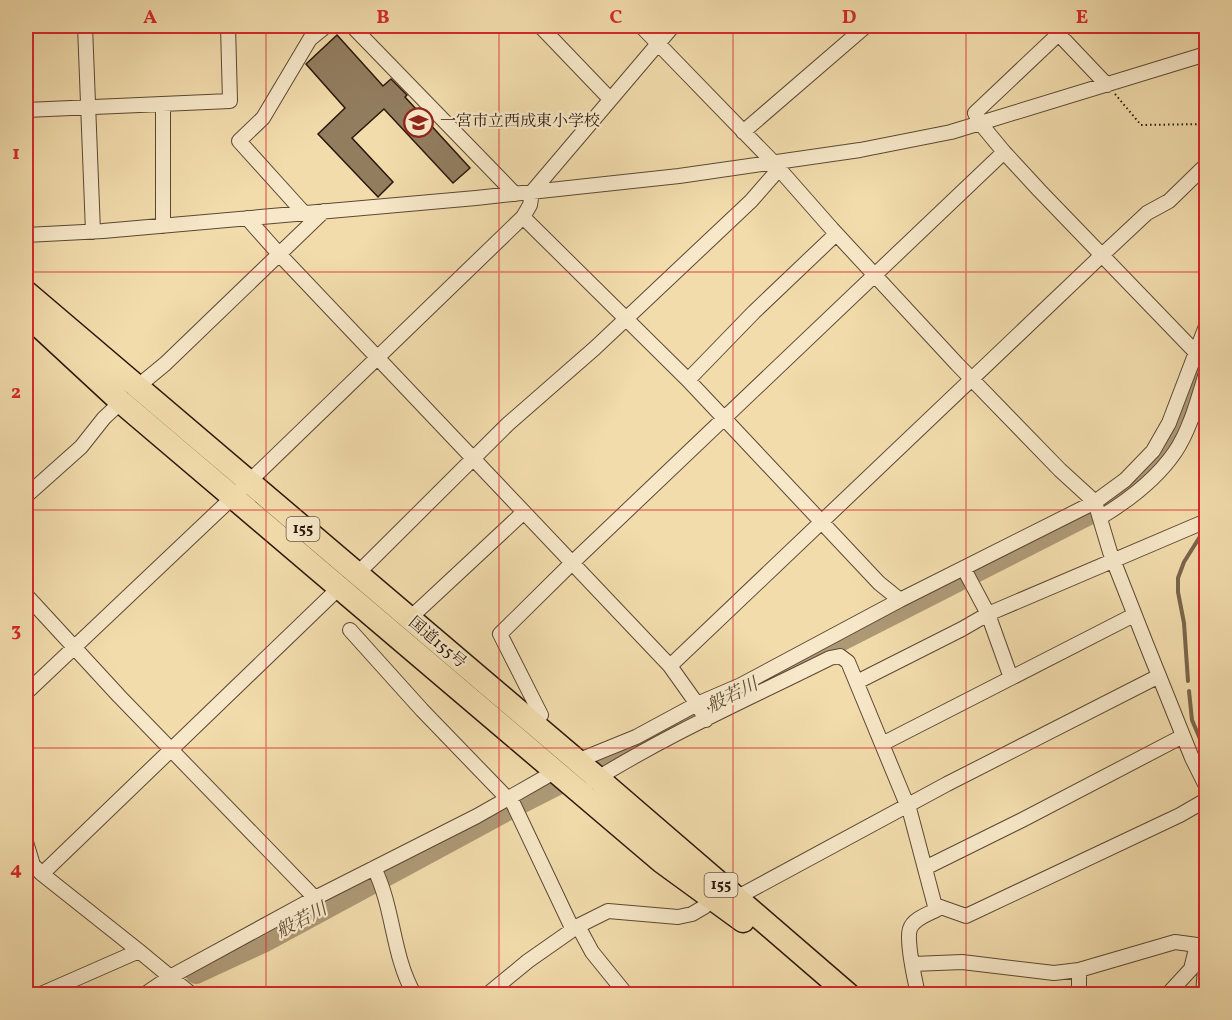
<svg xmlns="http://www.w3.org/2000/svg" width="1232" height="1020" font-family="Vollkorn,'Noto Serif JP',serif">
	<rect width="100%" height="100%" fill="#f2dcac"/>
	<filter id="stains"><feTurbulence type="fractalNoise" baseFrequency=".00333" numOctaves="4"/><feColorMatrix values="0 0 0 0 .2 0 0 0 0 .09 0 0 0 0 .02 0 0 0 .5 -.17"/></filter>
	<radialGradient id="worn" r=".72"><stop offset=".6" stop-color="#630" stop-opacity="0"/><stop offset="1" stop-color="#630" stop-opacity=".3"/></radialGradient>
	<g fill="none" stroke-linecap="round" stroke-linejoin="round">
		<path stroke="#79654c" stroke-width="4" d="M1188,681L1184,623L1178,592V578L1184,562L1206,527
			M1189,691L1192,720L1206,753"/>
		<path stroke="#ae9976" stroke-width="22" d="M196,973L263,942L507,810L1095,511H1098C1117,497 1136,483 1151,466C1175,440 1192,388 1206,354
			M159,994L172,988"/>
	</g>
	<path fill="#927d5f" stroke="#2a160c" stroke-width="1.5" d="M337,35L383,86L391,79L407,95L405,97L470,168L453,183L384,109L352,138L393,182L378,197L318,134L345,108L306,64Z"/>
	<g fill="none" stroke-linecap="round" stroke-linejoin="round">
		<defs>
			<path id="minor" d="M85,26L93,232
				M352,26L515,194
				M540,26L610,99
				M641,26L773,162L832,229L957,364L1060,470L1095,502L1110,552L1145,641L1192,758L1206,786
				M1051,26L1107,85
				M1067,26L975,113L980,123L1004,152L1039,190L1206,363
				M163,104V226
				M26,110L230,101L228,26
				M743,132L866,26
				M304,213L239,141L263,118L310,39L326,26
				M523,217L688,380L879,583L900,600
				M247,218L279,254L670,666L697,704L706,720
				M26,235L103,231L476,198L679,176L860,150L951,132L1206,54
				M688,380L754,312L836,234
				M137,387L165,364L324,211
				M26,496L81,447L104,418L121,402
				M1101,517C1129,500 1156,480 1175,452C1190,430 1198,399 1206,373
				M964,569L988,614L1011,678
				M356,575L508,424L595,348L751,201L779,169
				M26,595L119,696L315,898
				M409,619L524,512
				M350,630L422,710L507,798
				M670,666L1101,256L1147,213L1169,201L1206,165
				M857,682L962,629L988,614L1206,521
				M26,693L232,498L523,217L530,205L532,192L673,26
				M541,715L500,634L572,563L1004,152
				M882,744L1134,615
				M577,761L636,737L697,704L741,685L900,600L1095,502L1125,480L1153,451L1169,423L1206,326
				M593,781C668,734 750,698 830,658L840,656L848,662L910,812L936,910C928,914 913,919 910,929C906,940 915,981 918,994
				M510,797L573,930
				M26,842L33,865L42,874L139,951L191,994
				M374,868C394,908 392,955 414,994
				M925,868L1024,819L1183,736
				M42,874L340,587
				M736,898L947,784L1159,676
				M935,905L966,916L1180,815L1206,800
				M578,926L592,952L626,994
				M913,964L962,962L1054,973L1079,970L1175,942L1197,945L1191,969L1168,994
				M41,994L139,951
				M145,994L170,977L315,898L477,816L556,771
				M488,994L528,961L578,926L608,911L678,917L692,914L704,907L712,899
				M1079,994V970
				M1203,994L1206,956"/>
			<path id="trunk" d="M26,292L594,775L848,994
				M26,314L121,402L662,862L743,921"/>
		</defs>
		<use href="#minor" stroke="#5c4834" stroke-width="16"/>
		<use href="#trunk" stroke="#2a160c" stroke-width="25"/>
		<path stroke="#2a160c" stroke-width="2" stroke-dasharray="1.5 3" stroke-linecap="butt" d="M1115,94L1141,125L1206,124"/>
		<use href="#minor" stroke="#f7e8c9" stroke-width="14"/>
		<use href="#trunk" stroke="#f2dcac" stroke-width="22"/>
	</g>
	<path fill="none" stroke="#d62828" stroke-width="1.5" stroke-opacity="0.55" d="M266,26V994M499,26V994M733,26V994M966,26V994M26,272H1206M26,510H1206M26,748H1206"/>
	<defs>
		<symbol id="school-ring" viewBox="-11 -11 22 22"><circle r="9.5" fill="#f7e8c9" stroke="#8f2418" stroke-width="1.5"/><path d="M0-5L7-2L0 1L-7-2ZM-4 1L0 2.5L4 1V4Q0 6-4 4Z" fill="#8f2418"/></symbol>
	</defs>
	<g fill-rule="evenodd">
		<use href="#school-ring" x="402" y="106" width="33" height="33"/>
	</g>
	<g text-anchor="middle" dominant-baseline="central" stroke-width="4.5" stroke-linejoin="round" paint-order="stroke">
		<g fill="#f7e8c9" stroke="#685545" stroke-width="1.5">
			<rect x="286.5" y="517" width="33" height="24" rx="4.5"/>
			<rect x="704.5" y="873" width="33" height="24" rx="4.5"/>
		</g>
		<g font-size="15" font-weight="bold" fill="#2a160c">
			<text x="303" y="529">155</text>
			<text x="721" y="885">155</text>
		</g>
		<g font-size="16" fill="#2a160c" stroke="#f7e8c9" text-anchor="start">
			<text x="440" y="122">一宮市立西成東小学校</text>
		</g>
		<g font-size="16" fill="#2a160c" stroke="#f7e8c9">
			<text transform="translate(437 643) rotate(40)">国道155号</text>
		</g>
		<g font-size="18" font-style="italic" fill="#5f4a36" stroke="#f7e8c9">
			<text transform="translate(733 696) rotate(-27)">般若川</text>
			<text transform="translate(302 921) rotate(-28)">般若川</text>
		</g>
	</g>
	<rect width="1232" height="1020" fill="none" stroke="#f2dcac" stroke-width="66"/>
	<rect x="33" y="33" width="1166" height="954" fill="none" stroke="#d62828" stroke-width="2"/>
	<g font-size="20" text-anchor="middle" font-weight="bold" fill="#d62828">
		<text x="150" y="23">A</text>
		<text x="383" y="23">B</text>
		<text x="616" y="23">C</text>
		<text x="849" y="23">D</text>
		<text x="1082" y="23">E</text>
		<text x="16" y="159">1</text>
		<text x="16" y="398">2</text>
		<text x="16" y="636">3</text>
		<text x="16" y="875">4</text>
	</g>
	<rect width="100%" height="100%" filter="url(#stains)"/>
	<rect width="100%" height="100%" fill="url(#worn)"/>
</svg>
